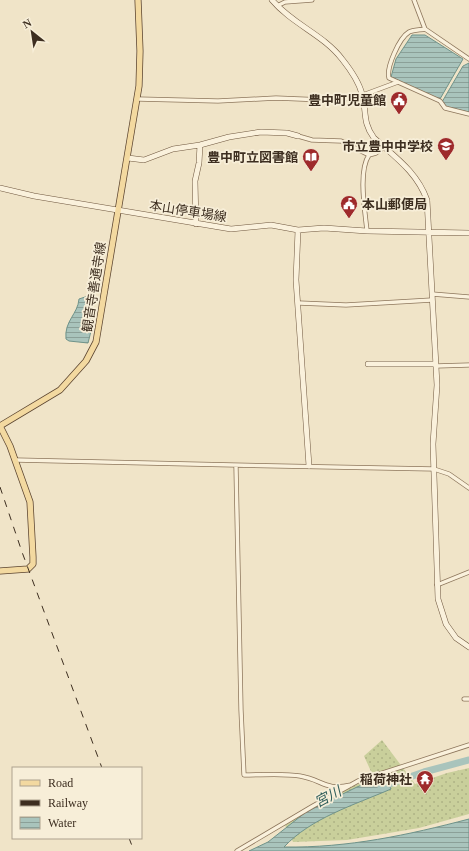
<svg xmlns="http://www.w3.org/2000/svg" width="469" height="851" font-family="'Times New Roman','Noto Sans JP',serif">
	<defs>
		<pattern id="grass-dots" width="8" height="8" patternUnits="userSpaceOnUse"><rect width="8" height="8" fill="#c9cf9b"/><path d="M2 2h.1M6 6h.1" fill="none" stroke="#aeb285" stroke-width="1.8" stroke-linecap="round"/></pattern>
		<pattern id="water-rules" width="6" height="5" patternUnits="userSpaceOnUse"><rect width="6" height="5" fill="#a9c4bc"/><path d="M0 2.5h6" fill="none" stroke="#8ba098"/></pattern>
	</defs>
	<rect width="100%" height="100%" fill="#f0e4c8"/>
	<path fill="url(#grass-dots)" d="M382,740L415,784L447,773L469,768V814L419,828L347,840L293,842L285,825L348,788L374,778L364,756Z"/>
	<path fill="url(#water-rules)" stroke="#6f938a" d="M412,35H425L463,59L440,99L438,100L391,77L396,59Z
		M469,63V112L446,107L442,102L463,66Z
		M88,296C97,312 92,327 88,343L69,341L66,339C64,321 78,314 79,299Z
		M386,775L391,789C354,805 311,818 284,847C348,848 408,835 469,819V851H249L268,842L306,812L357,787Z"/>
	<g fill="none" stroke-linecap="round" stroke-linejoin="round">
		<path stroke="#a9c4bc" stroke-width="7" d="M381,787L424,772L469,760"/>
		<defs>
			<path id="street" d="M414,0L425,29L469,59
				M277,6L285,2L312,0
				M425,29C421,30 413,30 409,32C399,38 386,68 389,78L440,101L445,108L469,114
				M138,99L218,101L276,98L324,100L345,99L363,95L398,82
				M298,136L312,140L341,141L369,155L376,153L384,147
				M367,231C365,211 358,171 369,155
				M432,294L469,297
				M299,303L346,305L432,300
				M436,366L469,365
				M16,460C155,464 295,466 434,469L449,474L469,488
				M236,467L241,710L244,775C263,775 282,773 300,776C323,780 325,791 351,785
				M437,585L469,572
				M464,699H469
				M237,851L313,806L358,781L469,745"/>
			<path id="secondary" d="M272,0C292,24 324,35 342,59C350,69 359,82 362,94C367,111 362,122 374,138C395,157 417,172 427,200L437,385L433,444L438,599L446,624L456,638L469,647
				M128,158L144,160L173,149L200,145L229,137L261,132L287,133L298,136
				M0,188L34,196L231,229L271,225L298,230L324,228L367,231L469,233
				M196,224L195,181L199,163L200,145
				M298,230L296,280L309,466
				M368,364H436"/>
			<path id="primary" d="M0,571L28,569L33,564V557L30,502L10,446L0,426L60,390L86,361L96,342L139,86L140,51L138,0"/>
		</defs>
		<use href="#street" stroke="#8d765c" stroke-width="5"/>
		<use href="#secondary" stroke="#6f573f" stroke-width="6"/>
		<use href="#primary" stroke="#5b4430" stroke-width="7"/>
		<use href="#street" stroke="#faf1dc" stroke-width="3.5"/>
		<use href="#secondary" stroke="#faf1dc" stroke-width="5"/>
		<use href="#primary" stroke="#f3d9a0" stroke-width="5.5"/>
		<path stroke="#3d2e20" stroke-width="1" stroke-dasharray="7 7" stroke-linecap="butt" d="M0,487L22,552L102,768
			M129,838L134,851"/>
	</g>
	<defs>
		<symbol id="civic-pin" viewBox="-11 -11 22 30"><path d="M0 17L-7.5 6A9.5 9.5 0 1 1 7.5 6Z" fill="#9e2a2b" stroke="#f7eed8"/><path d="M-.6-6.5H3V-4.5H.6V-3L4-1V1h2V6H-6V1h2V-1L-.6-3ZM-1.2 2.5V6h2.4V2.5Z" fill="#fff"/></symbol>
		<symbol id="school-pin" viewBox="-11 -11 22 30"><path d="M0 17L-7.5 6A9.5 9.5 0 1 1 7.5 6Z" fill="#9e2a2b" stroke="#f7eed8"/><path d="M0-5L7-2L0 1L-7-2ZM-4 1L0 2.5L4 1V4Q0 6-4 4Z" fill="#fff"/></symbol>
		<symbol id="library-pin" viewBox="-11 -11 22 30"><path d="M0 17L-7.5 6A9.5 9.5 0 1 1 7.5 6Z" fill="#9e2a2b" stroke="#f7eed8"/><path d="M-6-4Q-3-5.5-.7-3.5V5Q-3 3-6 4ZM6-4Q3-5.5 .7-3.5V5Q3 3 6 4Z" fill="#fff"/></symbol>
		<symbol id="temple-pin" viewBox="-11 -11 22 30"><path d="M0 17L-7.5 6A9.5 9.5 0 1 1 7.5 6Z" fill="#9e2a2b" stroke="#f7eed8"/><path d="M0-6L5-2H3V0L6.5 2.5H4V6H1.5V3h-3V6H-4V2.5H-6.5L-3 0V-2H-5Z" fill="#fff"/></symbol>
	</defs>
	<g fill-rule="evenodd">
		<use href="#civic-pin" x="389" y="90" width="20" height="27"/>
		<use href="#school-pin" x="436" y="136" width="20" height="27"/>
		<use href="#library-pin" x="301" y="147" width="20" height="27"/>
		<use href="#civic-pin" x="339" y="194" width="20" height="27"/>
		<use href="#temple-pin" x="415" y="769" width="20" height="27"/>
	</g>
	<g text-anchor="middle" dominant-baseline="central" stroke-width="3.5" stroke-linejoin="round" paint-order="stroke">
		<g font-size="13" font-weight="bold" fill="#3d2e20" stroke="#f7eed8" text-anchor="end">
			<text x="386" y="100">豊中町児童館</text>
			<text x="433" y="146">市立豊中中学校</text>
			<text x="298" y="157">豊中町立図書館</text>
			<text x="362" y="204" text-anchor="start">本山郵便局</text>
			<text x="412" y="779">稲荷神社</text>
		</g>
		<g font-size="13" fill="#3d2e20" stroke="#f7eed8">
			<text transform="translate(188 211) rotate(9)">本山停車場線</text>
			<text transform="translate(94 287) rotate(-81)">観音寺善通寺線</text>
		</g>
		<g font-size="14" font-style="italic" fill="#2f5d5a" stroke="#f7eed8">
			<text transform="translate(328 797) rotate(-28)">宮川</text>
		</g>
	</g>
	<rect x="12" y="767" width="130" height="72" fill="#f7eed8" stroke="#ada18e"/>
	<rect x="20" y="780" width="20" height="6" fill="#f3d9a0" stroke="#ada18e"/>
	<text x="48" y="787" font-size="12" fill="#3d2e20">Road</text>
	<rect x="20" y="800" width="20" height="6" fill="#3d2e20" stroke="#ada18e"/>
	<text x="48" y="807" font-size="12" fill="#3d2e20">Railway</text>
	<rect x="20" y="817" width="20" height="12" fill="url(#water-rules)" stroke="#ada18e"/>
	<text x="48" y="827" font-size="12" fill="#3d2e20">Water</text>
	<g transform="translate(32 32) rotate(330)" stroke="#f7eed8" stroke-width="3" paint-order="stroke">
	<path d="M0-3L7 15L0 10L-7 15Z" fill="#3d2e20"/>
	<text y="-6" font-size="11" font-weight="bold" text-anchor="middle" fill="#3d2e20">N</text>
	</g>
</svg>
